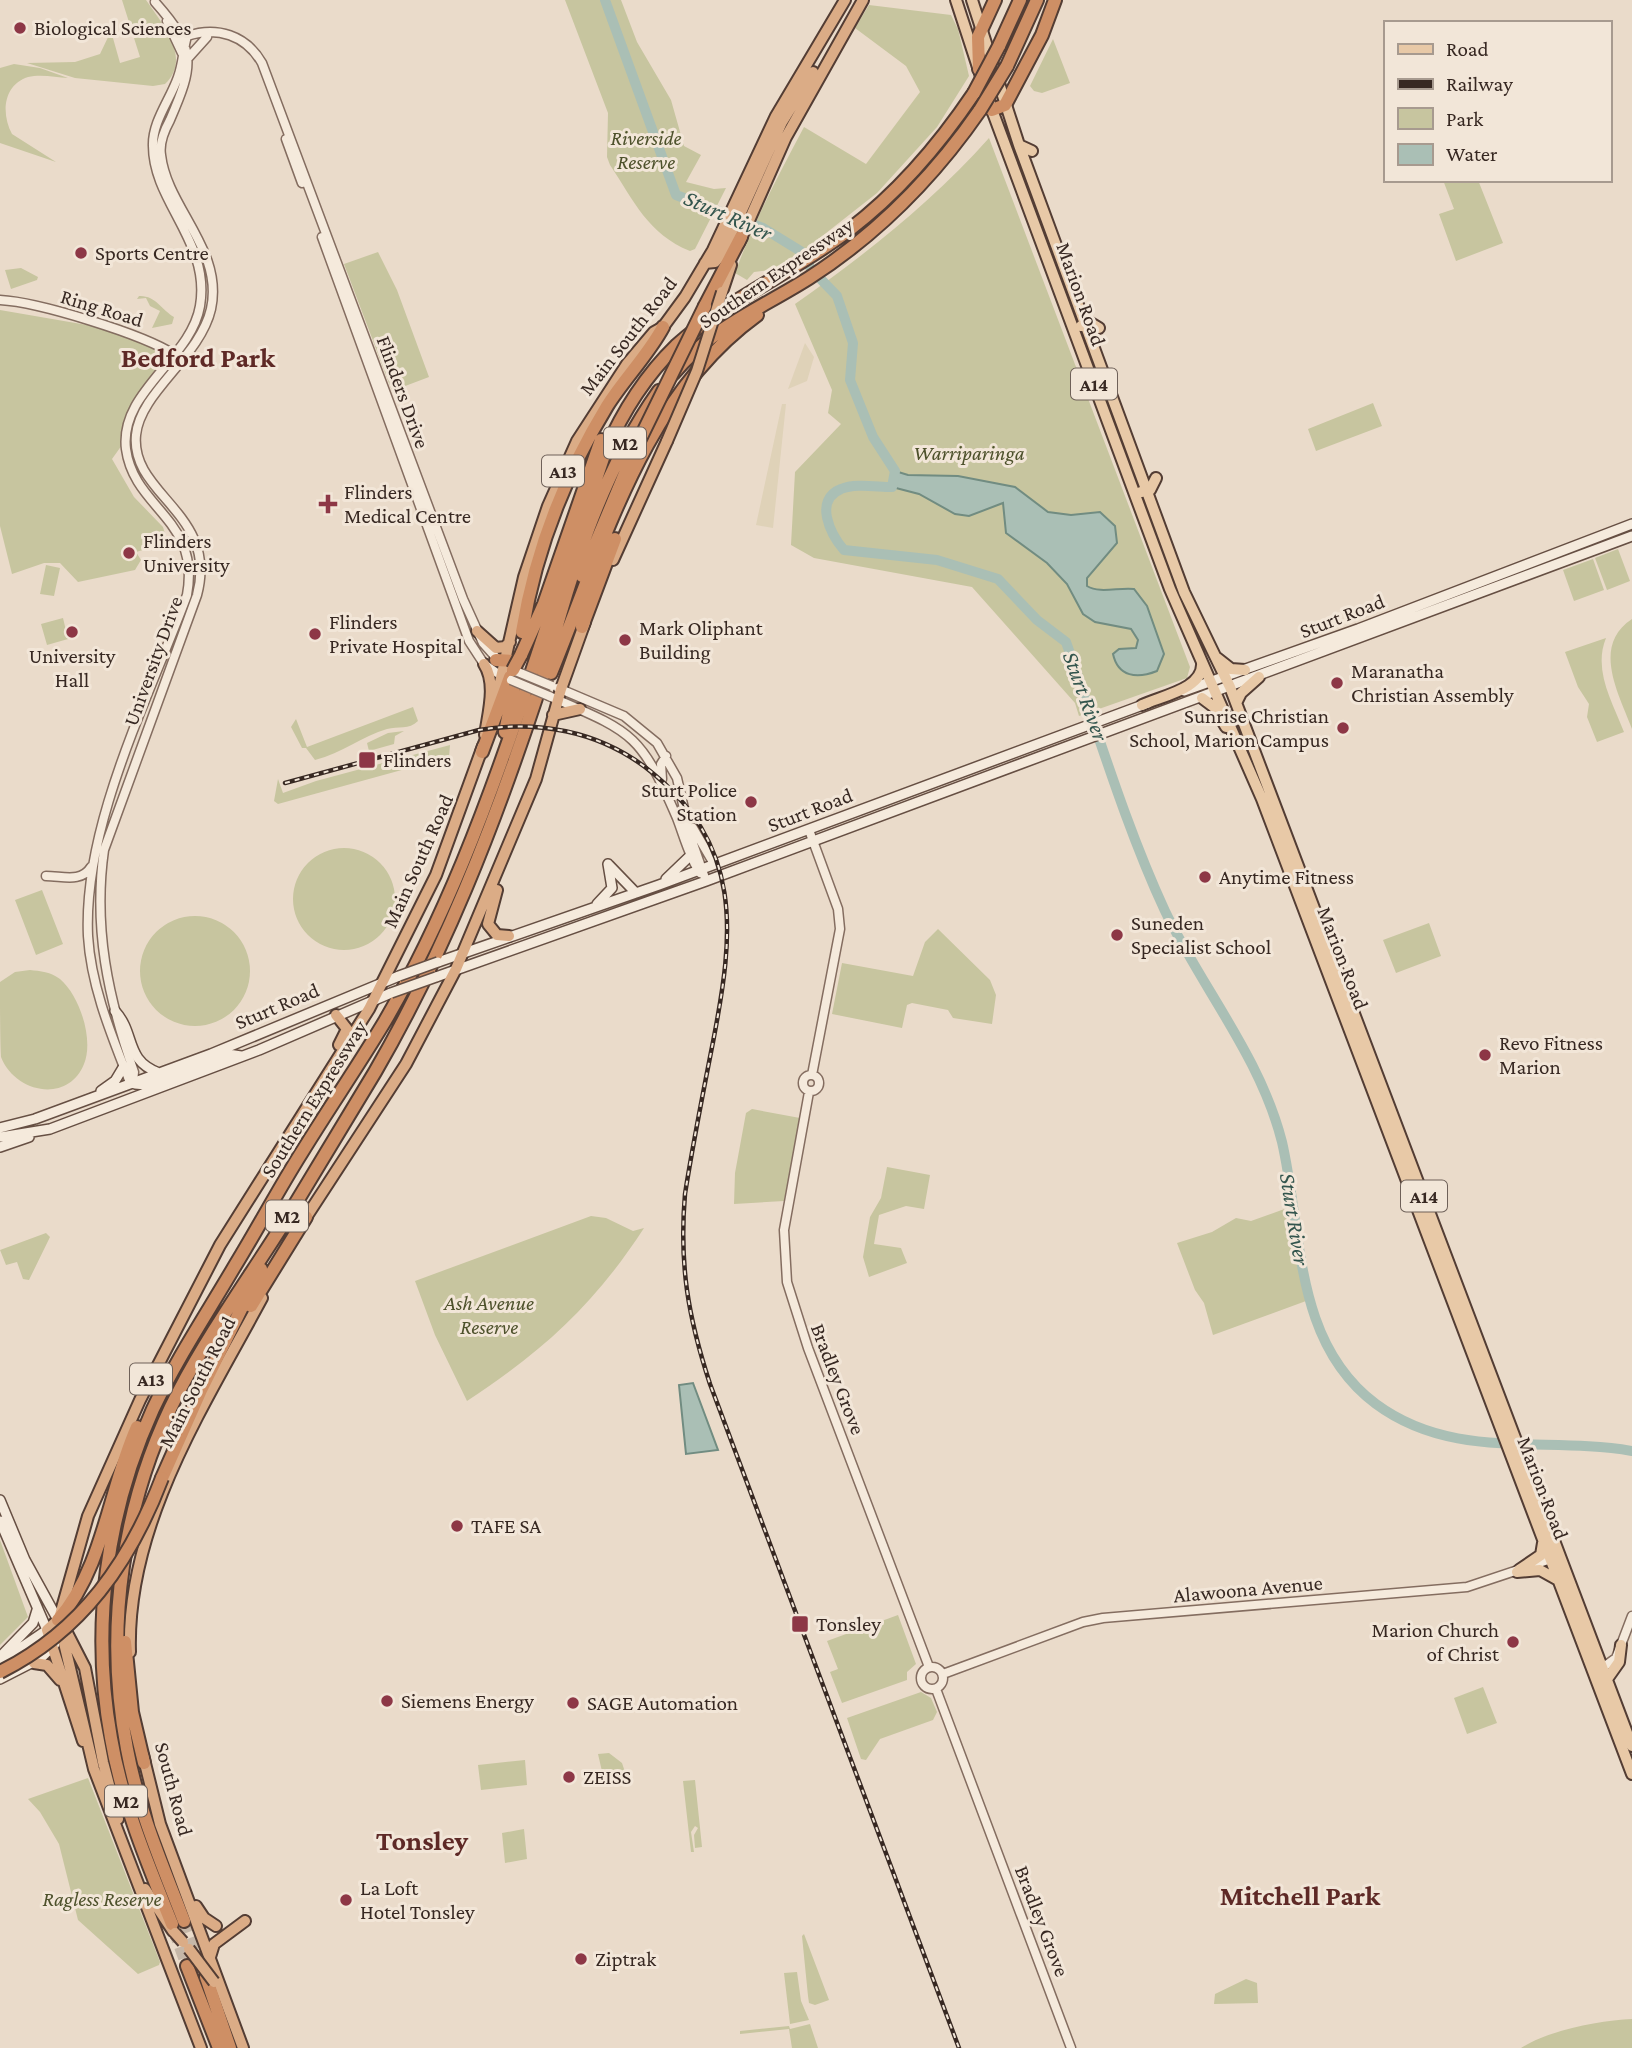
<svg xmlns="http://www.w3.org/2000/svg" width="1632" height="2048" font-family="'Crimson Pro',serif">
	<rect width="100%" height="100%" fill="#eadbca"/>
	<path fill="#dfd2b8" d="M805,343L814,357L807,381L788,389Z
		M782,404H786L773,528L756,525Z"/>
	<path fill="#c7c59f" d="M122,0H146C163,25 192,58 165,84L153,86L75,78L27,63L75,62L100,54L111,31L120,63L140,57Z
		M565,0H621L637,42L671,100L684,146L701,155L686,182L714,189L726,188L695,249L690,251C648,234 634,201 610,165L607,157L608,113Z
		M869,5L951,15L958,29L969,76L937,127L877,193L793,259L771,270L754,272L747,280L735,273C754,221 778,176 804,127L866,164L920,92L906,66L855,28Z
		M1053,39L1070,83L1042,93L1034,91L1030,86Z
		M14,64L40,68L68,78C56,77 40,74 28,77C3,85 1,114 12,134L56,162L0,143V68Z
		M989,138L1190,667L1187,678L1079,716L1075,703L972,587L814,558L791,545L795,472L841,424L828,413L832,390L795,304C866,254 931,203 989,138Z
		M1443,180H1478L1503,243L1456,261L1439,214L1454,209Z
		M378,252L397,290L429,377L392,391L344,264Z
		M21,268L38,277L37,280L11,289L5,270Z
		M139,296C155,295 162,310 174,317L172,324L152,328L160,311L150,306L146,298L137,299Z
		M0,310L116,330L159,352L158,376L137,406L127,438L112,459L134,497L163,527L166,537L160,545L136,552L141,560L135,570L78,582L60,563H44L12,574L0,526Z
		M1373,403L1382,426L1316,451L1308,429Z
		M1618,549L1630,581L1607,590L1595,558Z
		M1593,559L1604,590L1574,601L1563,570Z
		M46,565L60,568L54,596L40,594Z
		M63,618L68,639L47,645L41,624Z
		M1632,619V729C1619,694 1591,646 1632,619Z
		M1606,638C1593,670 1612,701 1624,732L1597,742L1587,717L1589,704L1578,687L1565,652Z
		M413,707L418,721C409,730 398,726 387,729C363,736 342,753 315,760L306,748H302L291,727L296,719L307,747Z
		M404,731L395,736L394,744L369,751L367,743L388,733Z
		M450,745L449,757L278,804L274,801L278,779L283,793L316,781Z
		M293 899a51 51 0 1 1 102 0a51 51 0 1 1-102 0Z
		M42,890L63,944L36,955L15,900Z
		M140 971a55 55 0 1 1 110 0a55 55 0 1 1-110 0Z
		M1429,923L1441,956L1396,973L1383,940Z
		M938,929L990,980L996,995L992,1024L953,1018L948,1010L912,1003L907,1005L902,1028L832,1014L842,963L913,976L925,942Z
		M30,970C40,971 51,972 60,979C80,996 94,1040 84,1064C68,1104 15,1093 1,1057C0,1041 0,1000 0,982L15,972Z
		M752,1109L800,1118L784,1201L734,1204L735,1173L746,1113Z
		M887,1167L930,1175L924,1209L906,1206L879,1215L874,1244L901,1248L907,1263L869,1277L863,1257L870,1217L881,1198Z
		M1290,1207L1306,1301L1213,1335L1204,1303L1195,1290L1177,1243L1212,1232L1236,1218L1251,1221Z
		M591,1216L606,1218L633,1231L644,1228C594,1305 543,1351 467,1401L435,1335L415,1281Z
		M46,1233L50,1237L29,1280L23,1279L17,1262L6,1265L0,1250Z
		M0,1540L28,1617L0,1645Z
		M898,1615L916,1664L907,1672V1680L842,1703L830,1672L838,1669L827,1641Z
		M1483,1687L1497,1723L1467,1734L1454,1698Z
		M921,1692L931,1698L937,1712L933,1720L880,1739L866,1760L861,1759L847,1718Z
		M609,1753L622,1763L626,1775L616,1784L604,1780L598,1754Z
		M525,1760L527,1785L481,1790L478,1765Z
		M88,1778L160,1962L159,1965L138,1974L78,1920L59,1844L40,1812L28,1799Z
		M695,1780L702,1847L695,1848L694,1835L698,1828L695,1826L691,1832L694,1852H691L683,1781Z
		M524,1829L527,1859L505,1863L502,1833Z
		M804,1934L829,2000L815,2005L809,2003L808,1996L802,1936Z
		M797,1972L801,2001L809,2020L790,2024L784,1973Z
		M1246,1979L1257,1983L1258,2003L1214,2004L1215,1994Z
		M1632,2019V2048H1521C1547,2031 1600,2020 1632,2019Z
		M810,2024L818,2048H792L789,2029L740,2034V2031L789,2026L790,2029Z"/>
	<path fill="#aabfb5" stroke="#718c81" stroke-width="2" d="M895,471L908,475L958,476L1015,487L1048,512L1071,515L1100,512L1115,526L1117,543L1087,578V586C1100,594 1119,587 1134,589L1147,606L1164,654L1157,671C1137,679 1118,677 1113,654L1119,649L1136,648L1138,640L1131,629L1095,622L1083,614L1067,584L1047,563L1006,533L1003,503L969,516L955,514L919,494L892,487Z
		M693,1383L718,1450L686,1454L679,1385Z"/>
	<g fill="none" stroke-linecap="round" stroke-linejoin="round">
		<path stroke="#aabfb5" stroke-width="10" d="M605,0L676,195L763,228L802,252L811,269L837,296L853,343L850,380L873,437L895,471L892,487C877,487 855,483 841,489C813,500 831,535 844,550L937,560L998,579L1037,620L1066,642C1097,730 1126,827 1165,911C1202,988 1261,1058 1282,1142C1303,1233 1293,1342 1376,1404C1453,1461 1544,1436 1632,1451"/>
		<path stroke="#c6b7a8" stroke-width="12" stroke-dasharray="12 6" stroke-linecap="butt" d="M184,1921L199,1959
			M174,1930L187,1966"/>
		<defs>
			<path id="tertiary" d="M167,21L182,53
				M189,57L207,37
				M286,139L302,183
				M322,237L469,641L484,664L503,677
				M0,300C38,302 143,334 175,355L176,360
				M558,688L624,716L657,743L677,778L690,835L706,881
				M549,696C632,732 640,732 677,818C684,836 689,857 700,873
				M662,779L661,764L666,756
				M693,828L714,864
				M809,830L838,909L840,929L812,1075
				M46,876C63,876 81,883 91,867
				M803 1083a8 8 0 1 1 16 0a8 8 0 1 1-16 0Z
				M133,1083L129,1080C111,1034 91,986 88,936C83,825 148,700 187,595C201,519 134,509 126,449C119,392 191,359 200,306C211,242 153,202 153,146C152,122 170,100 178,77C183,64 183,50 187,36C217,26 246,35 262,63L463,599L483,643L500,662
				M133,1083L134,1072C108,998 93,927 104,850L197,595C219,513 130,495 136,435C140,392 200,357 211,309C224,250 167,208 161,155C159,143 164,131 170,120C194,65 197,49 155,2
				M809,1092L784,1230L787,1282L808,1348L929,1667
				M921 1678a11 11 0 1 1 22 0a11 11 0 1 1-22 0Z
				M1598,1671L1616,1658L1632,1616
				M943,1674L1083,1622L1103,1618L1467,1587L1554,1558
				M936,1689L1071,2048"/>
			<path id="secondary" d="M1184,691L1358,629L1632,524
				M609,865L636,893
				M666,879L691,855
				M597,904L612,888L608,864
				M438,962L659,885L1148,703
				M436,977L706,881L1632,536
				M115,1011C136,1034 124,1060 159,1073
				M135,1084L146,1085L228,1054L241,1056
				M101,1091L115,1081L124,1066
				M0,1128L35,1119L211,1054L399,976
				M0,1137L50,1129L259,1050L391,993
				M0,1147L29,1137
				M0,1500L25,1560L58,1620
				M0,1521L47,1630L0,1662
				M0,1657L33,1623L37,1610
				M0,1679L41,1658L55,1644"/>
			<path id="primary" d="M956,0L992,110L1170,589L1262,799L1632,1774
				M972,0L1019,145L1184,592L1230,687L1249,737L1632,1746
				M1019,145L1032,151
				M1081,326L1089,322L1099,328
				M1141,492L1150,490L1156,478
				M1217,658L1231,669L1245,670
				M1202,698L1214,707L1226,727
				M1236,703L1241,693L1259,677
				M1142,705C1161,696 1204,689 1202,663
				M1519,1570L1541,1555L1543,1543
				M1517,1572L1540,1570L1558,1580
				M1607,1679L1619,1662L1621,1645"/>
			<path id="trunk" d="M739,243L786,137L863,0
				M705,263L715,262L722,254L782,122L813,72
				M722,292L731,265
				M613,560L667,441
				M477,631L496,648L505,647L510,642
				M484,664C497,684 488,713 485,735
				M495,704L524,577L548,506L577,441L627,364L654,332L663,327L685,297L713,250L776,116L845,0
				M553,715L580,709
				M497,890L488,924L497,935L509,936
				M336,1015L347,1029L339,1045
				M303,1222L406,1064L456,969L536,779L561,689L585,622
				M60,1615L88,1516L140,1400L220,1245L369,1009L436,875L483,746
				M58,1620L47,1630L83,1741
				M60,1626L94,1769L201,2048
				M64,1627L85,1668L103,1762L118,1819
				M130,1652C126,1525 204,1406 262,1298
				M34,1663L47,1665L60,1680
				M143,1755L160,1824L243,2048
				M145,1889L173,1931
				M196,1906L204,1918L216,1926
				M210,1957L214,1944L245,1921"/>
			<path id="motorway" d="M999,46L1020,0
				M1007,66L1037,0
				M979,69L978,37L995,0
				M992,110L1005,105L1042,35L1055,0
				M705,306L741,237
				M673,374C712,327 760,309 809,278C879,233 933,178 980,110
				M582,576L636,447
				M582,627L615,539
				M522,632C535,552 565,475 607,406C624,379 648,355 663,327
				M521,655L544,604L601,440
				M496,660L513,661
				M532,671L605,452C622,413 645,376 676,346C727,299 794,272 849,230C899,192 939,145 974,93
				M551,673C603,547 641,399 757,315
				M543,676C569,578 600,474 659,391
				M505,732L514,688
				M482,752L510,677
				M251,1306L306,1217
				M162,1478L201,1390L261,1269
				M58,1620C104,1567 109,1489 137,1427
				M125,1642L132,1712L144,1763
				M184,1921C162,1864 138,1809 127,1749C104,1629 122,1500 179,1391C210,1332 249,1278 285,1221C315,1172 345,1122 375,1072C444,953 493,828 536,698
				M172,1924C148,1864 122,1803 111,1738C91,1627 106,1512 153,1409C176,1360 206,1315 233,1269C257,1230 278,1190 302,1152C329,1108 358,1066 385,1021C445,918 487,806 525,693
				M187,1966L219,2048
				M206,1977L230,2048"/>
		</defs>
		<use href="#tertiary" stroke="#846d60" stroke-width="11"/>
		<use href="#secondary" stroke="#664f43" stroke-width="12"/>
		<use href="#primary" stroke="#533d34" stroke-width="14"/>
		<use href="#trunk" stroke="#533d34" stroke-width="14"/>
		<use href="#motorway" stroke="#533d34" stroke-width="16"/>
		<use href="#tertiary" stroke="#f5eadc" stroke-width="8"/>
		<use href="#secondary" stroke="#f5eadc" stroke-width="9"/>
		<use href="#primary" stroke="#e8c9a7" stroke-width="10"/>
		<use href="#trunk" stroke="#dbac86" stroke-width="10"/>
		<use href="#motorway" stroke="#ce8f65" stroke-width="12"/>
		<defs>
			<path id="rail" d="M285,783L479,730C537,720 597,731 645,767C745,844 734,933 713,1042C703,1093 693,1143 685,1194C679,1264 688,1317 710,1384L959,2048"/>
		</defs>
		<use href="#rail" stroke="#372822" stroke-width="4.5"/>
		<use href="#rail" stroke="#f2e6d8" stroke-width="2" stroke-dasharray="5" stroke-linecap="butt"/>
		<defs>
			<path id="tertiary-bridge" d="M513,670L552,686
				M511,680L549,696"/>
			<path id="secondary-bridge" d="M399,976L438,962
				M391,993L436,977"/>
			<path id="trunk-bridge" d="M667,441L697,371L722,292
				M175,1933L183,1942
				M189,1949L214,1982"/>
			<path id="motorway-bridge" d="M974,93L999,46
				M980,110L1007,66
				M636,447L705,306
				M513,670L521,655
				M0,1672C82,1631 130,1562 162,1478"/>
		</defs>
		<use href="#tertiary-bridge" stroke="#846d60" stroke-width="11" stroke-linecap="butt"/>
		<use href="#secondary-bridge" stroke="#664f43" stroke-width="12" stroke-linecap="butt"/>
		<use href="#trunk-bridge" stroke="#533d34" stroke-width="14" stroke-linecap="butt"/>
		<use href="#motorway-bridge" stroke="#533d34" stroke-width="16" stroke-linecap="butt"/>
		<use href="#tertiary-bridge" stroke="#f5eadc" stroke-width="8"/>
		<use href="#secondary-bridge" stroke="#f5eadc" stroke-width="9"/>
		<use href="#trunk-bridge" stroke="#dbac86" stroke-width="10"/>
		<use href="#motorway-bridge" stroke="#ce8f65" stroke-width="12"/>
	</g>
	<g fill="#8d3746" stroke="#f2e6d8" stroke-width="2.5">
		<circle cx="20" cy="28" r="7"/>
		<circle cx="81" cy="253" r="7"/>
		<path d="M324.5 493.5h7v7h7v7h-7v7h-7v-7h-7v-7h7z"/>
		<circle cx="129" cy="553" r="7"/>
		<circle cx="72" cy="632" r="7"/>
		<circle cx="315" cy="634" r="7"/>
		<circle cx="625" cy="640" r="7"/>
		<circle cx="1337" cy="683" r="7"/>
		<circle cx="1343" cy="728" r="7"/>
		<rect x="358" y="751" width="18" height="18" rx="3.5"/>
		<circle cx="751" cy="802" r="7"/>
		<circle cx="1205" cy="877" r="7"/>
		<circle cx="1117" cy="935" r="7"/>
		<circle cx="1485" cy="1055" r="7"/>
		<circle cx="457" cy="1526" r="7"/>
		<rect x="791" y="1615" width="18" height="18" rx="3.5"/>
		<circle cx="1513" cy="1642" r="7"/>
		<circle cx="387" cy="1701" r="7"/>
		<circle cx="573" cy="1703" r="7"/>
		<circle cx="569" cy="1777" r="7"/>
		<circle cx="346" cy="1900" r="7"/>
		<circle cx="581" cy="1959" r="7"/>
	</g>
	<g text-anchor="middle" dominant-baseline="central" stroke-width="6" stroke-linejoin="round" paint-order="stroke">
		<g fill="#f2e6d8" stroke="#6f6159" stroke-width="2">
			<rect x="1071" y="368.5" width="46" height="31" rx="5"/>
			<rect x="604" y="427.5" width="42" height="31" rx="5"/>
			<rect x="542" y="455.5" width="42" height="31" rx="5"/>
			<rect x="1401" y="1180.5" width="46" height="31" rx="5"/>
			<rect x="266" y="1200.5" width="42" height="31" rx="5"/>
			<rect x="130" y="1363.5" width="42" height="31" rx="5"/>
			<rect x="105" y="1785.5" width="42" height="31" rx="5"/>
		</g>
		<g font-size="19" font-weight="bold" fill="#372822">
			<text x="1094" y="384">A14</text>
			<text x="625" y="443">M2</text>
			<text x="563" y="471">A13</text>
			<text x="1424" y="1196">A14</text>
			<text x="287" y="1216">M2</text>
			<text x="151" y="1379">A13</text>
			<text x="126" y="1801">M2</text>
		</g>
		<g font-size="21" fill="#372822" stroke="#f2e6d8" text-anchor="start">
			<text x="34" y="28">Biological Sciences</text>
			<text x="95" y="253">Sports Centre</text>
			<text x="344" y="492">Flinders<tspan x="344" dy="24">Medical Centre</tspan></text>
			<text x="143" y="541">Flinders<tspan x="143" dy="24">University</tspan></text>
			<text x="329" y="622">Flinders<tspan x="329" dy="24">Private Hospital</tspan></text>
			<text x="639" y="628">Mark Oliphant<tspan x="639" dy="24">Building</tspan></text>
			<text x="72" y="656" text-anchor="middle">University<tspan x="72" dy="24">Hall</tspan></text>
			<text x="1351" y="671">Maranatha<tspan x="1351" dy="24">Christian Assembly</tspan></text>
			<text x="1329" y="716" text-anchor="end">Sunrise Christian<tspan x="1329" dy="24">School, Marion Campus</tspan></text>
			<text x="383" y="760">Flinders</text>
			<text x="737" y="790" text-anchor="end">Sturt Police<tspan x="737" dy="24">Station</tspan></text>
			<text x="1219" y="877">Anytime Fitness</text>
			<text x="1131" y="923">Suneden<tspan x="1131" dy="24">Specialist School</tspan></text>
			<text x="1499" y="1043">Revo Fitness<tspan x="1499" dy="24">Marion</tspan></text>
			<text x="471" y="1526">TAFE SA</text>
			<text x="816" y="1624">Tonsley</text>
			<text x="1499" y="1630" text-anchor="end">Marion Church<tspan x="1499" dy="24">of Christ</tspan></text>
			<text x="401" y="1701">Siemens Energy</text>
			<text x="587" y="1703">SAGE Automation</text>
			<text x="583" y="1777">ZEISS</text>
			<text x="360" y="1888">La Loft<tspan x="360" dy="24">Hotel Tonsley</tspan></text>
			<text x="595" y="1959">Ziptrak</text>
		</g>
		<g font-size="21" font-style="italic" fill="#4d512b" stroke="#f2e6d8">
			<text x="646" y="138">Riverside<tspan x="646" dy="24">Reserve</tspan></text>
			<text x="969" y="453">Warriparinga</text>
			<text x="489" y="1303">Ash Avenue<tspan x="489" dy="24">Reserve</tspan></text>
			<text x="102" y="1899">Ragless Reserve</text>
		</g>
		<g font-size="21" fill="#372822" stroke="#f2e6d8">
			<text transform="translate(776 273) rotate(-34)">Southern Expressway</text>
			<text transform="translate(1081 294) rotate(70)">Marion Road</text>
			<text transform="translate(102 308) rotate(17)">Ring Road</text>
			<text transform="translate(628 336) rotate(-52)">Main South Road</text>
			<text transform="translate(403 392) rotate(70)">Flinders Drive</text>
			<text transform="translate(1342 616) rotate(-21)">Sturt Road</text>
			<text transform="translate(153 661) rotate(-70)">University Drive</text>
			<text transform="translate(810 810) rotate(-21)">Sturt Road</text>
			<text transform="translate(418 861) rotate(-66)">Main South Road</text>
			<text transform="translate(1343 958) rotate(69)">Marion Road</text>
			<text transform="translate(277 1006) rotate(-23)">Sturt Road</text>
			<text transform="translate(314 1099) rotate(-58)">Southern Expressway</text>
			<text transform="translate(838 1379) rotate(69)">Bradley Grove</text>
			<text transform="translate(197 1382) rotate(-63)">Main South Road</text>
			<text transform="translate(1543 1488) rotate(69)">Marion Road</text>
			<text transform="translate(1248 1589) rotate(-5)">Alawoona Avenue</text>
			<text transform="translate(174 1789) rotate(75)">South Road</text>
			<text transform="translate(1042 1921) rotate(69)">Bradley Grove</text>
		</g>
		<g font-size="23" font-style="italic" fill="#33554d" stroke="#f2e6d8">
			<text transform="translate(728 215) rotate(24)">Sturt River</text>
			<text transform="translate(1086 696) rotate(70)">Sturt River</text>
			<text transform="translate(1295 1219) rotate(81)">Sturt River</text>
		</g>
		<g font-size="28" font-weight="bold" fill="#5e2926" stroke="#f2e6d8">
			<text x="198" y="357">Bedford Park</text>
			<text x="422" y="1840">Tonsley</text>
			<text x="1300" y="1895">Mitchell Park</text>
		</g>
	</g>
	<rect x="1384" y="21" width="228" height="161" fill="#f2e6d8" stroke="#a79a8f" stroke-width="2"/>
	<rect x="1398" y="44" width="35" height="10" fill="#e8c9a7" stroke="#a79a8f" stroke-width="2"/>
	<text x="1446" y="56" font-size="21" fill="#372822">Road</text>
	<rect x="1398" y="79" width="35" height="10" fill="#372822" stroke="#a79a8f" stroke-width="2"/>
	<text x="1446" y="91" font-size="21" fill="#372822">Railway</text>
	<rect x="1398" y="108" width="35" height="21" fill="#c7c59f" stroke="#a79a8f" stroke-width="2"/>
	<text x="1446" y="126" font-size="21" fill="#372822">Park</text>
	<rect x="1398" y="144" width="35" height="21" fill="#aabfb5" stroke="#a79a8f" stroke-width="2"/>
	<text x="1446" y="161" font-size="21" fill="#372822">Water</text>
</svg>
